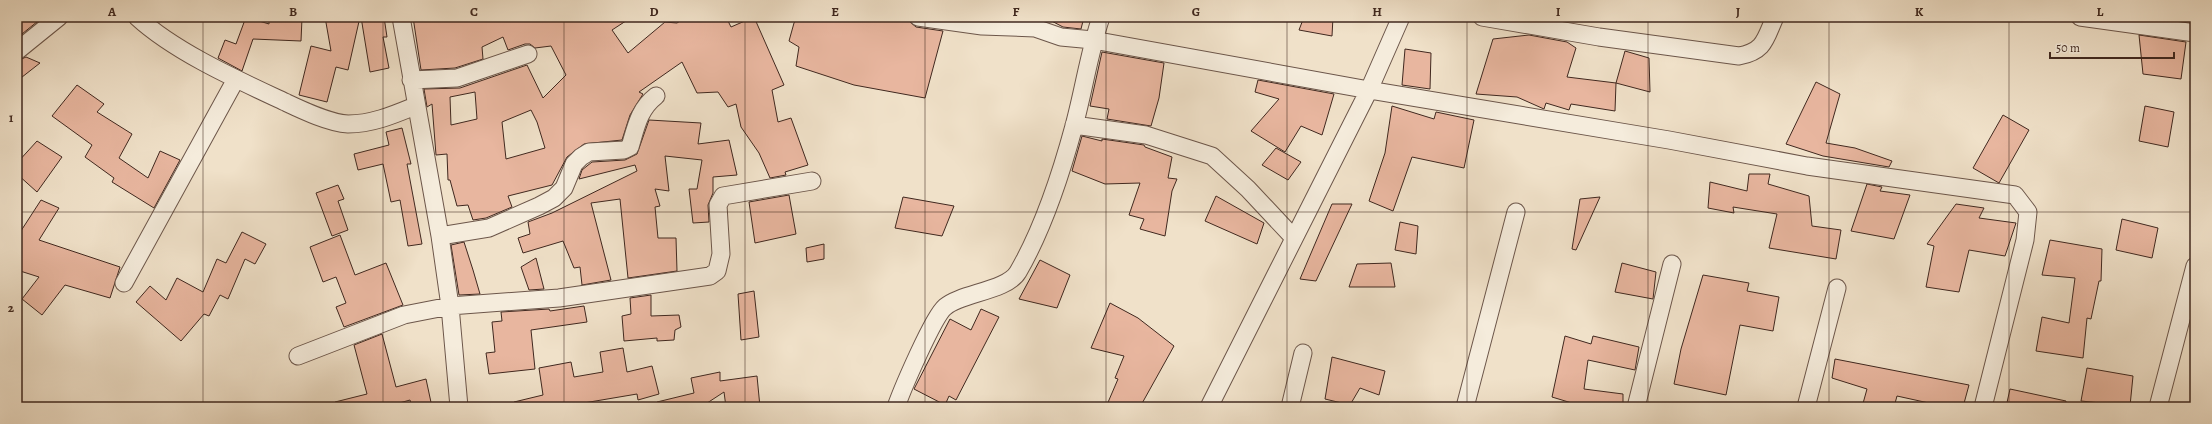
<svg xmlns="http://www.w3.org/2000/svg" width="2212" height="424" font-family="Alegreya,serif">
	<rect width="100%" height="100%" fill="#f0e1c9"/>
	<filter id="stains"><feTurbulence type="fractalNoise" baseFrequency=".005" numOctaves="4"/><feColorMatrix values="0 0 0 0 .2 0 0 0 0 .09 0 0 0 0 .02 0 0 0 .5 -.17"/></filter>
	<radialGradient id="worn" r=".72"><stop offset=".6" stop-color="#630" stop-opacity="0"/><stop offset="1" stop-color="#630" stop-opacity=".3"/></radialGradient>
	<path fill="#e8b69f" stroke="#40281f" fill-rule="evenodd" d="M17,17H43L17,38Z
		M246,17L269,24V17L302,18L301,41L253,39L242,71L218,58L225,40L236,44Z
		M325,17H360L348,70L336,67L327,102L299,95L311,46L331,51Z
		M361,17H384L387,37H383L389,68L370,72Z
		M413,17H632L612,30L628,53L665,22L677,23L686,17H726L731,27L754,17L784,85L772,90L778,122L791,118L808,165L785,172L786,175L770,178L759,153L741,127L736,104L728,107L718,92L697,93L682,62L639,92L643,94L630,115L622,140L584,144L567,157L552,185L508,196L512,207L486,218L473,220L468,205L457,206L450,180H448L447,154L436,155L432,104L427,107L424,89L460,88L527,65L543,98L566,75L551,46L535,48L530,44H525L508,50L503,37L482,47L483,59L455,68L421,70ZM475,92L477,119L451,125L450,97ZM531,110L537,122L545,148L506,159L502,122Z
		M798,17H874L909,21L916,27L943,31L925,98L854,85L796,66L799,47L789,41L794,23Z
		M1044,17H1084L1081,29L1063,27Z
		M1304,17H1333L1332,36L1299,30Z
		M1529,35L1567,42L1576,48L1567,77L1616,83L1615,111L1571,104L1569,110L1546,103L1544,109L1517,97L1476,94L1493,39Z
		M2139,35L2186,42L2181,79L2143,74Z
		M1405,49L1431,53L1430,89L1402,85Z
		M1625,51L1649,58L1650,92L1616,83Z
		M1102,52L1164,63L1159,98L1151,126L1107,119L1109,109L1090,106Z
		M26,57L40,63L17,81V61Z
		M1258,80L1334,94L1322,135L1301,126L1285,152L1251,131L1279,99L1255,92Z
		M1816,82L1840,94L1826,143L1855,148L1892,161L1889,167L1823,156L1786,144Z
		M77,85L104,104L97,112L132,134L119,158L148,178L160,151L180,160L154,208L112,182L114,178L85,157L92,145L52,116Z
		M1392,106L1434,119L1436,112L1474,120L1464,168L1412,157L1393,211L1369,201L1385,153Z
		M2145,106L2174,112L2168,147L2139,141Z
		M2003,115L2029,130L1999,183L1973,168Z
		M649,120L701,123L698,144L729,140L737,175L713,177V193L708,205L709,222L693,223L689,189H697L702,160L665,156L669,191L655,189L660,206L655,207L658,238H676L677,271L628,278L620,199L591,203L611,280L582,285L580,267L574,268L563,241L523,253L518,238L530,234L528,222L552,213L637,171L635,165L579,179L582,170L592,162L625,160L637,154Z
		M402,128L411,164H407L422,244L408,246L400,200L391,202L383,164L358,170L354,154L389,145L386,132Z
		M1082,136L1102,141V139L1144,145L1145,147L1172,157L1168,178L1177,179L1172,191L1165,236L1140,229L1144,219L1129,215L1140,183L1105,184L1072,171Z
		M37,141L62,157L37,192L17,174V163Z
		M1276,148L1301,162L1288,180L1262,165Z
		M1749,174H1770L1768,184L1809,196L1812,226L1841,230L1836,259L1769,248L1777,214L1733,207L1734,213L1708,208L1710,182L1747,191Z
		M1867,184L1882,187L1880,191L1910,195L1894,239L1851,231Z
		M338,185L344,199L338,201L348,230L332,236L316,193Z
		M789,195L796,234L755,243L749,202Z
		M1216,196L1264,223L1257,244L1205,221Z
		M903,197L954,206L942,236L895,228Z
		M1600,197L1576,250L1572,249L1580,199Z
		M41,200L59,208L39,240L120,267L110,298L65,285L42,315L22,299L39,277L17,270V237Z
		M1332,204H1352L1316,281L1300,279Z
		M1956,204L1984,208L1979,218L2016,223L2005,256L1969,250L1959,292L1926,287L1934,246L1927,244Z
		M2122,219L2158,228L2152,258L2116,250Z
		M1400,222L1418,226L1416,254L1395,250Z
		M242,232L266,244L255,264L245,259L228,299L220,295L209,316L204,314L181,341L136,302L150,286L166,300L177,278L203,292L217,259L226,263Z
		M340,235L355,275L386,263L403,305L344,327L336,307L346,303L336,277L323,282L310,247Z
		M2050,240L2102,249L2101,281H2099L2091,319L2087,318L2083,358L2036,351L2042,317L2069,323L2075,278L2042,275Z
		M464,242L473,270L480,294L459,295L451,245Z
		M824,244V259L807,262L806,248Z
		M536,258L544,289L529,290L521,267Z
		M1040,260L1070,275L1057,308L1019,299Z
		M1391,263L1395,287H1349L1357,264Z
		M1622,263L1656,272L1653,299L1615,292Z
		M1703,275L1749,283L1747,291L1779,297L1773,331L1740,325L1726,395L1674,384L1681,349Z
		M754,291L759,337L741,340L738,294Z
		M651,295V316L679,315L681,327L675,330L674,340L657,341V338L624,341L622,316L631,314L630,298Z
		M1110,303L1138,318L1174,346L1140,407H1106L1118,379L1115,378L1124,356L1091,348Z
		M584,306L587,322L531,330L535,369L489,374L486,353L495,352L492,322L502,321L501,312L549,309L550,311Z
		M981,309L999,317L956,400L949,396L945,405L914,389L950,319L971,330Z
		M382,334L396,387L426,379L432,407H412L410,400L385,407H336L335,402L367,394L354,345Z
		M1565,336L1591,344L1593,336L1639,347L1635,370L1588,360L1584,389L1623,394V407H1585L1552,397Z
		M623,348L627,372L652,366L659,394L638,400L637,394L560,407H514V402L543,395L539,368L571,362L574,377L603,372L600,352Z
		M1332,357L1385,371L1379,395L1360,388L1350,405L1325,399Z
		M1835,359L1969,385L1963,407H1947L1897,396L1894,407H1862L1867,389L1832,378Z
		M2087,368L2133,376L2130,406L2081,401Z
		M720,372V381L757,376L760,407H726L724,392L701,407H657V402L694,393L691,378Z
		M2010,389L2066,401V407H2006Z"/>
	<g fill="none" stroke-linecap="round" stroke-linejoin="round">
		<defs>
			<path id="minor" d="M137,17C175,52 238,80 285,102C302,110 329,123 348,124C372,124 393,115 415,106
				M401,17L440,236L450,306L459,407
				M918,17L982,26L1035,28L1061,37L1093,40L1369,90L1669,140L1807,166L2015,195L2028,212L2025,240L1983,407
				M1482,17L1599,37L1739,56C1765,51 1765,39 1775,17
				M2080,17L2195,33
				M17,51L59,17
				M411,80L457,78L528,54
				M1074,125L1146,135L1212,156L1248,189L1293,237
				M440,236L489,228L539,206L554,198L564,188L574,164L581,157L589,152L624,150L630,147C636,127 639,109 656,96
				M124,283L236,79
				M298,356L404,315L450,306L559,298L710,276L717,271L721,254L718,205L723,196L812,181
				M896,407C902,390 933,317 945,307C961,293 1007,291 1018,272C1043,229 1061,174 1074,126C1084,89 1089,53 1101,17
				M1209,407L1369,90L1401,17
				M1290,407L1303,353
				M1465,407L1516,212
				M1636,407L1672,264
				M1806,407L1837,288
				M2158,407L2195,266"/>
		</defs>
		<use href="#minor" stroke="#6c564a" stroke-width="19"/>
		<use href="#minor" stroke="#f5ecdc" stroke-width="17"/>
	</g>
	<path fill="none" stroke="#40281f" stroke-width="1" stroke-opacity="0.55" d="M203,17V407M383,17V407M564,17V407M745,17V407M925,17V407M1106,17V407M1287,17V407M1467,17V407M1648,17V407M1829,17V407M2009,17V407M17,212H2195"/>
	<rect width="2212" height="424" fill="none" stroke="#f0e1c9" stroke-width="44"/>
	<path d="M2050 52v6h124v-6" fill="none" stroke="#40281f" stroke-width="2"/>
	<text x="2056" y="52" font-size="12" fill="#40281f" stroke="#f5ecdc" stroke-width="3" paint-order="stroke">50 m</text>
	<rect x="22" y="22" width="2168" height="380" fill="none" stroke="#40281f" stroke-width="1.5"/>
	<g font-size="13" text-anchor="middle" font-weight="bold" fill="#40281f">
		<text x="112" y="16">A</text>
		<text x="293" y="16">B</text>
		<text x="474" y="16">C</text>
		<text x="654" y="16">D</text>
		<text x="835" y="16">E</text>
		<text x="1016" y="16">F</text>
		<text x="1196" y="16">G</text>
		<text x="1377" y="16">H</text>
		<text x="1558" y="16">I</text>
		<text x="1738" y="16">J</text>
		<text x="1919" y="16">K</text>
		<text x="2100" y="16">L</text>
		<text x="11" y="122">1</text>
		<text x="11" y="312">2</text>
	</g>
	<rect width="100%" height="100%" filter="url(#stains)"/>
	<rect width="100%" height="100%" fill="url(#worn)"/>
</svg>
